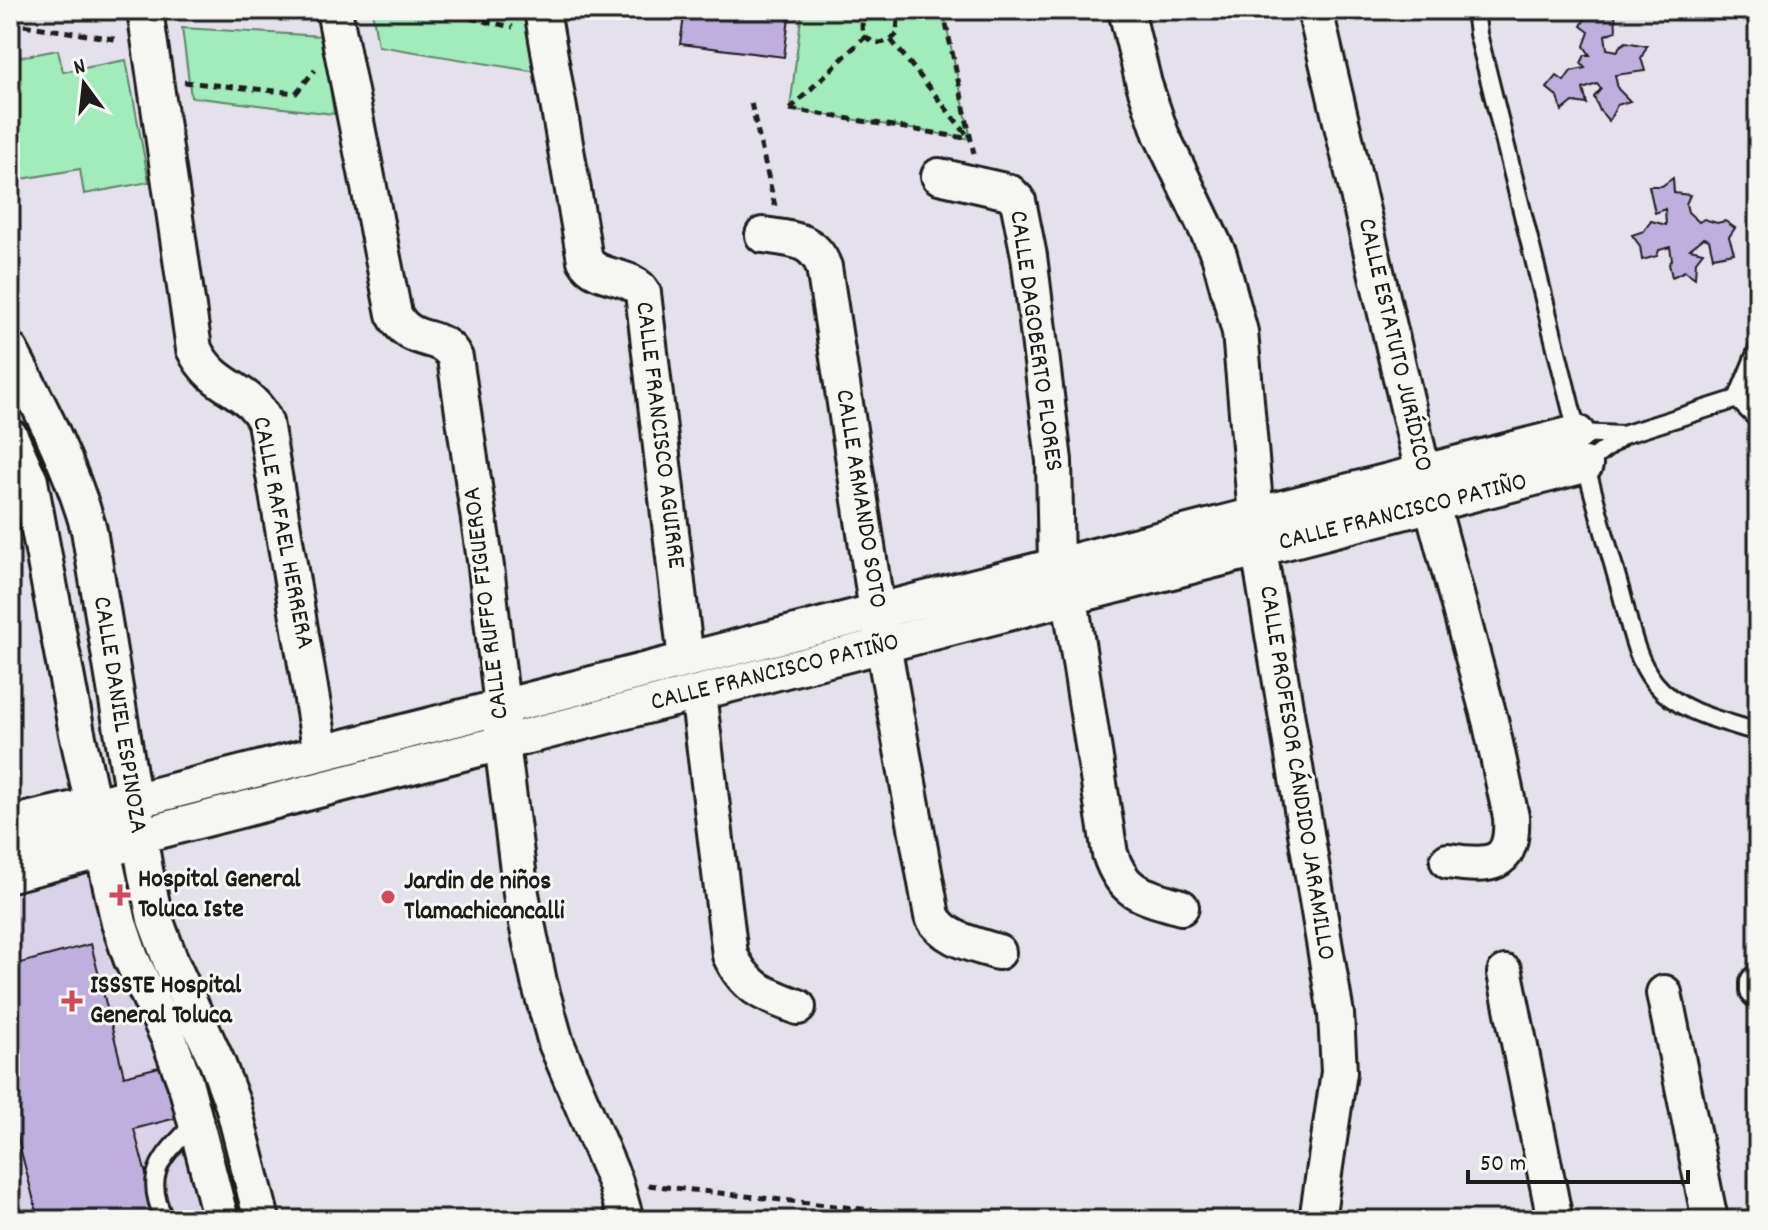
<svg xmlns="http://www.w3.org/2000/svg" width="1768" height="1230" font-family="Dekko,sans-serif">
	<rect width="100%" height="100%" fill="#e5e1ec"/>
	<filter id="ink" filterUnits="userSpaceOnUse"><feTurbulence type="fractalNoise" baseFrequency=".0125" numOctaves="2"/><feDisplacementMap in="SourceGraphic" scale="16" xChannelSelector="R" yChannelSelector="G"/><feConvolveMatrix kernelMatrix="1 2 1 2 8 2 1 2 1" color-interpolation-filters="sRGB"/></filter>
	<g filter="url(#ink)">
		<path fill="#d9d2e8" d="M87,872L105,936L163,1066L199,1220H10V892Z"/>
		<path fill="#a2ebba" stroke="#5f846b" stroke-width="2" d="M372,10H525L537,72L378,46Z
			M802,10H943L971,139L790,109Z
			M1050,10H1112L1114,19Z
			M182,28L323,36L334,114L191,97Z
			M58,50L63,72L126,60L149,182L84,194L80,169L16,180L10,144V59Z"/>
		<path fill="#beafdf" stroke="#1c1c1c" stroke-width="2" d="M685,10H790L784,57L680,44Z
			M1589,11L1598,16L1615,11L1616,31L1605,35L1607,49L1618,51L1619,47L1626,42L1647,46L1641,58L1645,71L1615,75L1618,89L1630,101L1617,105L1609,121L1600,111L1594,97L1601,89L1597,84L1583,89L1587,104L1573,102L1562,111L1558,97L1547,88L1557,76L1564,81L1571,71L1585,68L1581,63L1585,55H1590L1584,46L1589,32L1581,26Z
			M1673,178L1674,193L1690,195L1686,204L1688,212L1699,222L1704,219L1717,223L1725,221L1735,228L1729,237L1734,253L1713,257L1709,240L1704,238L1690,249L1703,252L1696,261L1695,278L1685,271L1672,277L1669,264L1672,260L1670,247L1659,250L1657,256L1642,260L1640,246L1632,235L1644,231L1651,221L1666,225L1665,209L1655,213L1649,186H1662Z
			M10,935L17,964L91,944L124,1076L163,1066L176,1118L134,1129L158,1220H39L17,1136L10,1138Z"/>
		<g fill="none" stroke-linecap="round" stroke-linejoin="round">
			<defs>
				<path id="lane" d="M1475,10L1478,34L1578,436
					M1737,399L1758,420
					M1577,433L1623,435L1737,399L1758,348
					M1585,462C1596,506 1609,549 1621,592C1629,621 1635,659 1655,683C1679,713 1723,721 1758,732
					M1585,465L1623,435
					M165,1220C141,1173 164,1155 195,1123"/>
				<path id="street" d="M145,10L194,349C214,391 249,386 265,422L321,753
					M334,10L394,314C411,348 442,330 455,358L486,567L502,707V743L521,894L539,982L556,1043L615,1182L626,1220
					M542,10L585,260C597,281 632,273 643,293L686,660
					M1126,10L1144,84L1161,134L1219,255L1240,332L1259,550L1336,1014L1339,1072L1317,1220
					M1315,10L1423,472L1490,720L1511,817C1514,868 1488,867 1448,861
					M939,176L1009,192L1018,201L1029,256L1054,461L1056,566
					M763,235C790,239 813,238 824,267L877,611L932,916C945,940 973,944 998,952
					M10,350C41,408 71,466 89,530L145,870L155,919L171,962L217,1062L233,1105L262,1220
					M10,436L30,481L77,733L119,923L131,958L169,1039L186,1085L221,1220
					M1070,598L1110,854C1124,895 1142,895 1181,907
					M698,693L730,955C746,989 764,994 798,1007
					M133,801L1577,433
					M139,836L1585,465
					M1505,973L1555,1220
					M1758,983V990
					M1664,993L1710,1220"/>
				<path id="secondary" d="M10,829L133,801
					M10,869L139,836"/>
			</defs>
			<use href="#lane" stroke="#1c1c1c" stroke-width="22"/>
			<use href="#street" stroke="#1c1c1c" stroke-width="40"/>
			<use href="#secondary" stroke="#1c1c1c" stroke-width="50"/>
			<path stroke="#1c1c1c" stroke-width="5" stroke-dasharray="8 6" stroke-linecap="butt" d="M429,10L513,27
				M868,10C850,33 877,56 897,34L898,18L892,10
				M943,10L974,154
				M10,23L120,40
				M891,40L968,136
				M184,82L296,93L315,70
				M751,103L775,206
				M790,109L971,139
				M790,109L866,36
				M648,1185L960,1220"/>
			<use href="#lane" stroke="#f6f6f2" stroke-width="16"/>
			<use href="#street" stroke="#f6f6f2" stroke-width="34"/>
			<use href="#secondary" stroke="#f6f6f2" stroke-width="44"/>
		</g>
	</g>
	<g fill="#d1495b" stroke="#f6f6f2" stroke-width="3">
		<path d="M116 883h8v8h8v8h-8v8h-8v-8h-8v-8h8z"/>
		<circle cx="388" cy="897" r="8"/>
		<path d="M68 989h8v8h8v8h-8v8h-8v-8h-8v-8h8z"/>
	</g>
	<g text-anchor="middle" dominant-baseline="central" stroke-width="6" stroke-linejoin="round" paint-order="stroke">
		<g font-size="26" fill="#1c1c1c" stroke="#f6f6f2">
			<text transform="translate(1035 341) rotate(82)">CALLE DAGOBERTO FLORES</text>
			<text transform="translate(1394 345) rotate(77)">CALLE ESTATUTO JURÍDICO</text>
			<text transform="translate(659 435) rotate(83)">CALLE FRANCISCO AGUIRRE</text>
			<text transform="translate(860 499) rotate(81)">CALLE ARMANDO SOTO</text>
			<text transform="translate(1403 513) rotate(-14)">CALLE FRANCISCO PATIÑO</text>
			<text transform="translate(282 533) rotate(79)">CALLE RAFAEL HERRERA</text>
			<text transform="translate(487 603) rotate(-97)">CALLE RUFFO FIGUEROA</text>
			<text transform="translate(775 673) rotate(-14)">CALLE FRANCISCO PATIÑO</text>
			<text transform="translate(119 715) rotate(81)">CALLE DANIEL ESPINOZA</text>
			<text transform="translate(1296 773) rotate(81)">CALLE PROFESOR CÁNDIDO JARAMILLO</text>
		</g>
		<g font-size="26" font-weight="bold" fill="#1c1c1c" stroke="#f6f6f2" text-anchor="start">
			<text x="138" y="880">Hospital General<tspan x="138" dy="30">Toluca Iste</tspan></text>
			<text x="404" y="882">Jardin de niños<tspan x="404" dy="30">Tlamachicancalli</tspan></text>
			<text x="90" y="986">ISSSTE Hospital<tspan x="90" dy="30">General Toluca</tspan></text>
		</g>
	</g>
	<rect width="1768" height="1230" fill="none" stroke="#f6f6f2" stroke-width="40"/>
	<rect x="20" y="20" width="1728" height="1190" fill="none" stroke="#1c1c1c" stroke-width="3" filter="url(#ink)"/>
	<g transform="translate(84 84) rotate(345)" stroke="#f6f6f2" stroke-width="6" paint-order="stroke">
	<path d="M0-6L14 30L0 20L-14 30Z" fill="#1c1c1c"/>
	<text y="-12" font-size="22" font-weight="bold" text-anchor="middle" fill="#1c1c1c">N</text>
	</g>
	<path d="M1468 1170v12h220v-12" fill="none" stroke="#1c1c1c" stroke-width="4"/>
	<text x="1480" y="1170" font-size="24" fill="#1c1c1c" stroke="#f6f6f2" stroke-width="6" paint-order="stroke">50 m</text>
</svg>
